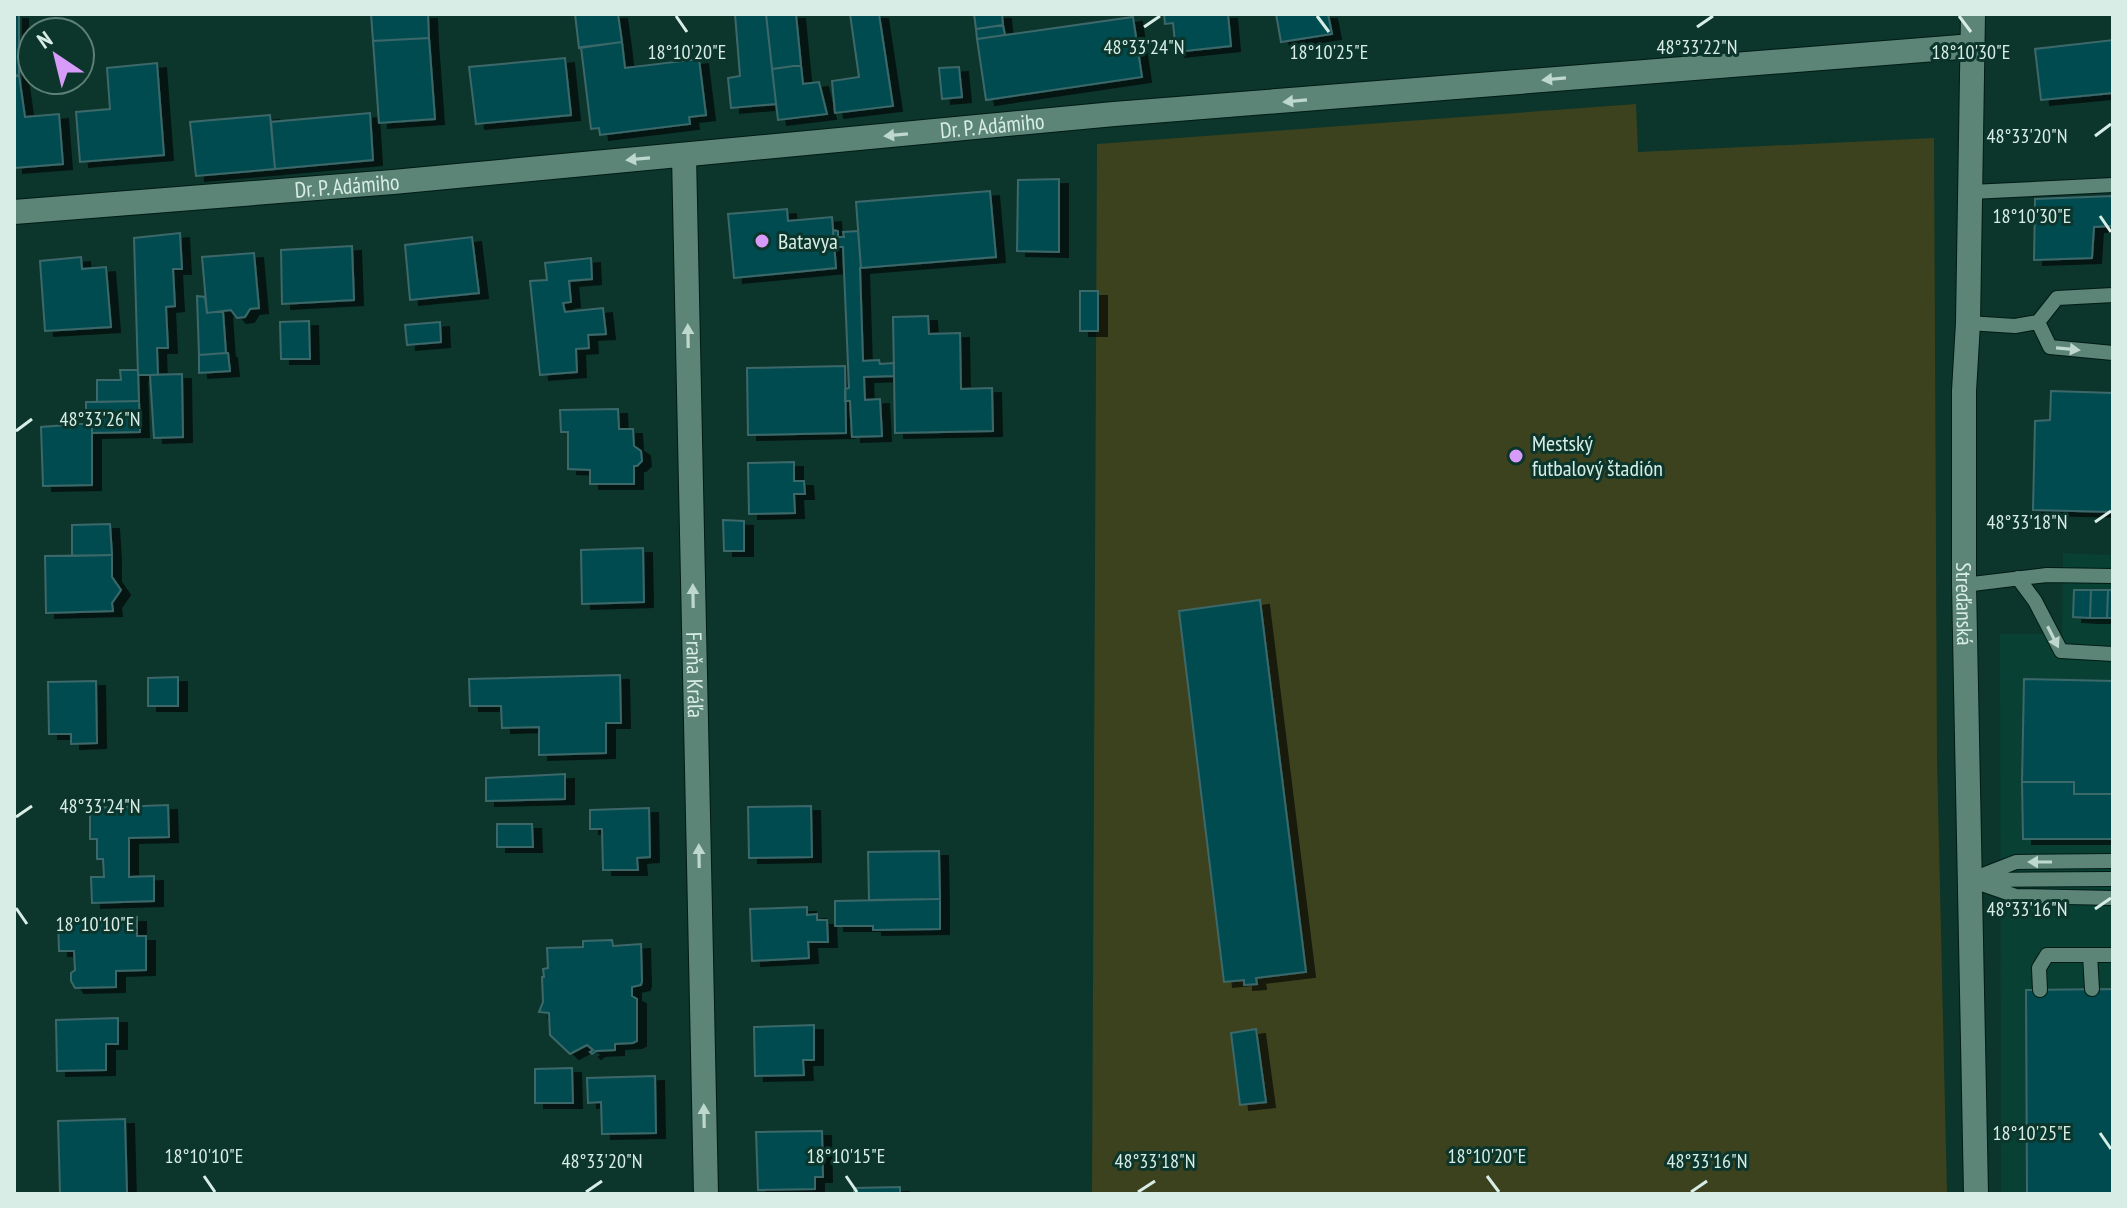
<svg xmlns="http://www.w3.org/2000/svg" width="2127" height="1208" font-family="'PT Sans Narrow',sans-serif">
	<defs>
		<filter id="shadow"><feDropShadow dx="9" dy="5" stdDeviation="0" flood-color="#0009"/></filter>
	</defs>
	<rect width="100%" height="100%" fill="#0c352b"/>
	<path fill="#094034" d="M2063,553L2113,555V1194H2001L2000,634H2062Z"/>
	<path fill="#3c421e" d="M1636,104L1638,152L1934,138L1937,759L1947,1194H1092L1097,144Z"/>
	<path fill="#024c50" stroke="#3c686b" stroke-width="2" filter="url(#shadow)" d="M14,14H19V75L14,76Z
		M371,14H428L429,38L373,41Z
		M575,14H618L622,42L579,48Z
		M735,14H766L776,104L731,108L728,78L740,76Z
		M766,14H796L801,65L772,69Z
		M850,14H879L893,106L835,113L832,81L859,77Z
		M974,14H1002L1003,25L976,29Z
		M1164,14H1228L1231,46L1176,52L1173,23L1165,24Z
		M1276,14H1328L1332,34L1281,42Z
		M1133,17L1142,77L986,100L977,39Z
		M1003,25L1005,35L977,39L976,29Z
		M429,38L435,119L379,123L373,41Z
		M2113,40V93L2041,100L2035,49Z
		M622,42L625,68L699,59L706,115L689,117L690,124L600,135L599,128L591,129L581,47Z
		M565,58L571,115L476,124L469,67Z
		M157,63L164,155L80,162L76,112L110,109L107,68Z
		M801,65L803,84L819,82L827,114L778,120L772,69Z
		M959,67L962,97L942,99L939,68Z
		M19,75L25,117L59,114L63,164L14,168V76Z
		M370,113L373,160L275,169L271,122Z
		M270,115L275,169L196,176L190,122Z
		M1059,179V252L1017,251L1018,180Z
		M990,191L996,257L861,268L856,202Z
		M2113,196V226L2094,227L2092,258L2034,260L2035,199Z
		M787,209L788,221L832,217L836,268L734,278L728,214Z
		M833,230L838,231V237H844L843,232L858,231L861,268H860L863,361L879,360L880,364L894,363V376L864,377L865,400L880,399L882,436L852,437L850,401H845V389L849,388L843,247H834Z
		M180,233L182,269H173L175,306L166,307L168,348H157L158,375H138L134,238Z
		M472,237L479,293L410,300L405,245Z
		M352,246L354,300L282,304L281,250Z
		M254,253L259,308L250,309L245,317L237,318L231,310L207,313L202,257Z
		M81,257L82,269L106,267L111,327L45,331L40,261Z
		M591,258L592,279L569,281L571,302L563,303L565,312L603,308L606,334L588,335L589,348L576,349L577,372L540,375L530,281L547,280L545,263Z
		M1080,291H1098V331H1080Z
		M197,296L205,297L207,313L223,311L226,353L199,355Z
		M928,316L929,334L960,333L961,389L992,388L993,431L895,433L893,317Z
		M309,321L310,359H281L280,322Z
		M440,322L441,342L407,345L405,325Z
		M226,353H228L230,371L199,373V355Z
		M845,366L846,433L748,435L747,368Z
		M120,370H138L139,401L97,402V380H121Z
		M182,374L183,437L154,438L150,375Z
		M2051,391L2113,393V512L2033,510L2035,421L2050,420Z
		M139,401L140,432L92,433V423L86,424V402Z
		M618,409L619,429H633L634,446L641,451L642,461L637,466H634V484H590V470L568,469V432H561L560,410Z
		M92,423V485L43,486L41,427Z
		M794,462V481H804L805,494H794L795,513L749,514L748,463Z
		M723,520L744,521V551H724Z
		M110,524L112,555L72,556V525Z
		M643,548L644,602L582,604L581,550Z
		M112,555V577L121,590L112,603L113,611L46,613L45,556Z
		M2074,590H2091L2090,618L2073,617Z
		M2091,590H2108L2107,618H2090Z
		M2108,590H2113V618H2107Z
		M1260,600L1306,972L1256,978L1257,984L1244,985V980L1224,982L1179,611Z
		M620,675L621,723H606V753L539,755V727L502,728L501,706H470L469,679Z
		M178,677V706H148V678Z
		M2024,679L2113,681V794H2074V782H2022Z
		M96,681L97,743L71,744V734H49L48,682Z
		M565,774V799L486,801V778Z
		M2022,782H2074V794H2113V839H2023Z
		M168,805L169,837L129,838V877L154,876V901L92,903L91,877H104L103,859H97V839H90V808Z
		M811,806L812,857L749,858L748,807Z
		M649,808L650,857L637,858L638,870H603L602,829H590V810Z
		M497,824H532L533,847H497Z
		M939,851L940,899L869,900L868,852Z
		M940,899V929L873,930V926H835V901Z
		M807,907V915L817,914V920H827L828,942H808L809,958L752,961L750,909Z
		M137,917V936H146V970L116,971V987L75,988L71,981V973L75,970L74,951H59L58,918Z
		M612,940L613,946L641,944L642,981L641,985L632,987V996L637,999V1041L633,1043L615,1044V1050L596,1051L592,1054L590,1052L593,1050L587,1045L570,1054L550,1035L549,1013L539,1012L543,1002L542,977H544L543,969L548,968L547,948L583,947V941Z
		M2113,989V1194H2027L2026,990Z
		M118,1018V1044H106V1070L57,1071L56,1020Z
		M814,1025V1060H803L804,1075L755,1076L754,1027Z
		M1256,1029L1266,1102L1240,1105L1231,1033Z
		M572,1068L573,1103H535V1069Z
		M655,1076L656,1133L602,1134L601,1102L588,1103L587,1078Z
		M125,1119L127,1194H60L58,1121Z
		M822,1131L823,1177H815V1189L758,1190L756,1132Z
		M900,1187V1194H854V1188Z"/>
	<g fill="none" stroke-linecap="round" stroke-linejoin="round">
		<defs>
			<path id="service" d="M1971,192L2113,185
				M2038,322L2050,347L2113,353
				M1968,323L2015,326L2038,322L2057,298L2113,295
				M2018,578L2035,601L2061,651L2113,654
				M1964,585L2047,575L2113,576
				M1970,880L2016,862L2113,861
				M1970,880L2016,896L2113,898
				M1981,880L2113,879
				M2090,955L2092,989
				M2040,990L2039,968L2047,955H2113"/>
			<g id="minor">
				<path id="s1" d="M1973,14L1968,323L1964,391V585L1976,1194"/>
				<path id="s2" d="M684,155L706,1194"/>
				<path id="s3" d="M14,212L393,182L1114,114L1973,46"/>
			</g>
		</defs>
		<use href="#service" stroke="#001b14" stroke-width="16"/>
		<use href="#minor" stroke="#001b14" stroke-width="26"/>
		<use href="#service" stroke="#5c8578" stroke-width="14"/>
		<use href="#minor" stroke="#5c8578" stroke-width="24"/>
	</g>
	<defs><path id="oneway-solid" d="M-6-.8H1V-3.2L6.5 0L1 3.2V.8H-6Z" transform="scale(2)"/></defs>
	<g fill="#bed8cf">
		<use href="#oneway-solid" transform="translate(1554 79) rotate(175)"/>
		<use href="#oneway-solid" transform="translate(1295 101) rotate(175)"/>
		<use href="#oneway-solid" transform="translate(896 135) rotate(175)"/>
		<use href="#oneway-solid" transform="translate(638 159) rotate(175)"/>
		<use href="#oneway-solid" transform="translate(688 336) rotate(-91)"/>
		<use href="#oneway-solid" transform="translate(2068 349) rotate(5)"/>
		<use href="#oneway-solid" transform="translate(693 596) rotate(-91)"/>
		<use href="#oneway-solid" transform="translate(2053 637) rotate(63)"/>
		<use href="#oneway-solid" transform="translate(699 856) rotate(-91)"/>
		<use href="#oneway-solid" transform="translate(2040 862) rotate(180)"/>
		<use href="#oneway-solid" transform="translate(704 1116) rotate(-91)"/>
	</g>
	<path fill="none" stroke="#d7ede5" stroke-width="3" d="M676,16L687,32M1317,16L1329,32M1959,16L1971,32M1144,27L1160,16M1697,27L1713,16M2095,136L2111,124M2100,216L2111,232M16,431L32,419M2095,522L2111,511M16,817L32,806M16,908L27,924M2095,909L2111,898M2100,1133L2111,1149M204,1176L215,1192M846,1176L857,1192M1487,1176L1499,1192M586,1192L602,1181M1138,1192L1155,1181M1691,1192L1707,1181"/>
	<g fill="#d79bf9" stroke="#0c352b" stroke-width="3">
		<circle cx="762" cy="241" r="8"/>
		<circle cx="1516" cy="456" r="8"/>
	</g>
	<g text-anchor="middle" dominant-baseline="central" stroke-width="6" stroke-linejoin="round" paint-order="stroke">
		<g font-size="22" fill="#d7ede5" stroke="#0c352b">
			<text stroke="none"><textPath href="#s3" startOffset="982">Dr. P. Adámiho</textPath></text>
			<text stroke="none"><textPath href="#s3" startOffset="334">Dr. P. Adámiho</textPath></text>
			<text stroke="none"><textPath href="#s1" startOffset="590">Streďanská</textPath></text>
			<text stroke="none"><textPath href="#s2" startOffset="520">Fraňa Kráľa</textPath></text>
		</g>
		<g font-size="22" fill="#d7ede5" stroke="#0c352b" text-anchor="start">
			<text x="778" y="241">Batavya</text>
			<text x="1532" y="443">Mestský<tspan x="1532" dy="25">futbalový štadión</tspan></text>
		</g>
	</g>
	<g font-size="20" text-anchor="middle" fill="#d7ede5" stroke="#0c352b" stroke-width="6" stroke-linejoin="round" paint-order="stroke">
		<text x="1144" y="54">48°33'24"N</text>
		<text x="1697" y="54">48°33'22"N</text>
		<text x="687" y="59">18°10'20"E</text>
		<text x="1329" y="59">18°10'25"E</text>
		<text x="1971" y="59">18°10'30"E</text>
		<text x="2027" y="143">48°33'20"N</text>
		<text x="2032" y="223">18°10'30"E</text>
		<text x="100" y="426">48°33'26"N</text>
		<text x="2027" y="529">48°33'18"N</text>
		<text x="100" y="813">48°33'24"N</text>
		<text x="2027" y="916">48°33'16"N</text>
		<text x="95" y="931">18°10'10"E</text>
		<text x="2032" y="1140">18°10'25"E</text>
		<text x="204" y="1163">18°10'10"E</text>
		<text x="846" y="1163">18°10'15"E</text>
		<text x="1487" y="1163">18°10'20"E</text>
		<text x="602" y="1168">48°33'20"N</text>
		<text x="1155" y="1168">48°33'18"N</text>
		<text x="1707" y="1168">48°33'16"N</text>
	</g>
	<rect width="2127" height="1208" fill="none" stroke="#d7ede5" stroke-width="32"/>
	<g transform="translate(56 56) rotate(325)"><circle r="38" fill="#0c352b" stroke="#5d7f75" stroke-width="2"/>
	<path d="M0-6L14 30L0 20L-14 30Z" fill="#d79bf9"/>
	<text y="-12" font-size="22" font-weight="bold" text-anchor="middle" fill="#d7ede5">N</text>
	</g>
</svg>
